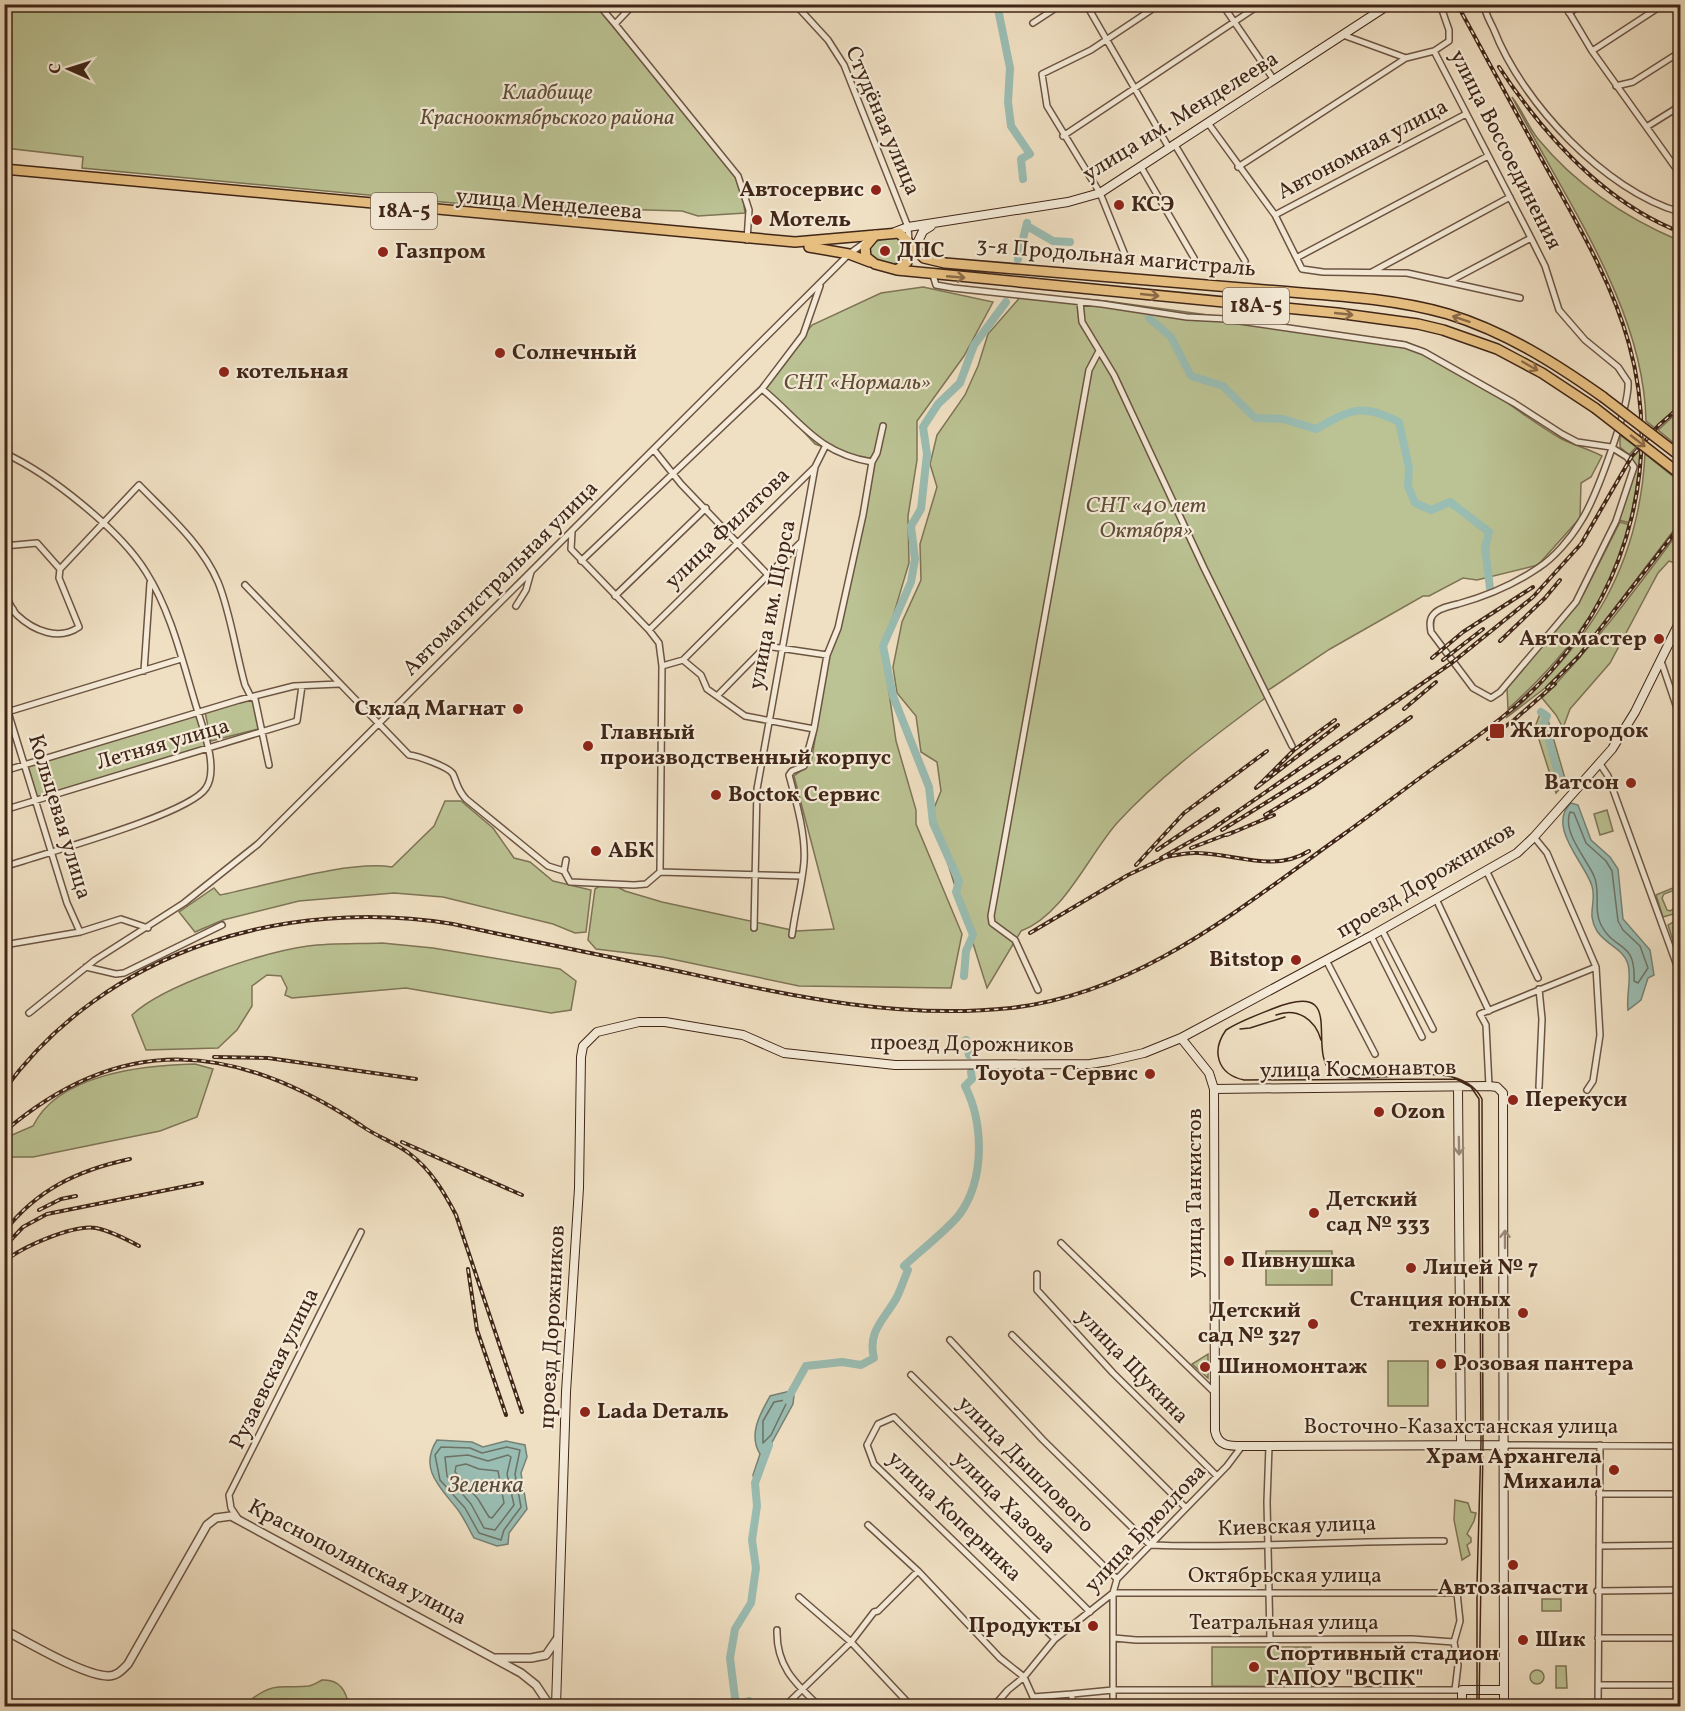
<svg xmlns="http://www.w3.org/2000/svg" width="1685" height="1711" font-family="Vollkorn,serif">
	<rect width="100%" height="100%" fill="#f0e0c3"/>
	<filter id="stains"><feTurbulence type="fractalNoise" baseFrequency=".00333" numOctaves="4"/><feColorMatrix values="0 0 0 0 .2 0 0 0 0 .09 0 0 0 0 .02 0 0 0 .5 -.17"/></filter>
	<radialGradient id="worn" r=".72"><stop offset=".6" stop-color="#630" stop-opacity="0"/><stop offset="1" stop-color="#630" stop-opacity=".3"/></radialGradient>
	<path fill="#bbc293" stroke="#7e7456" stroke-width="1.5" d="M5,5H595L734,173L742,192L745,213L698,216L682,211L474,205L82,168L83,157L5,148Z
		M1512,97C1523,111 1528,127 1539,140C1577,186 1626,218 1680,241V404L1655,428L1646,421C1644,306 1563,197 1512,97Z
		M895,235L906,246L905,259L890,266L869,257L868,244Z
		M923,287L993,302L964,356L917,421V460L908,516L909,563L883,650L896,741L916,810V824L962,934L951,988L799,986L662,957L596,949L588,940L595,889L603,884H612L625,891L662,902L796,931L834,929L794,776L811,763L830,651L873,465L815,444L763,387L812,325L881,293Z
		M1023,294L1106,301L1406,342C1463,364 1507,407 1560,438C1573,445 1589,449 1602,456L1591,477L1581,483L1580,518L1538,565L1477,580L1463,578L1429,596H1423L1330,649L1267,691L1264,699C1213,737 1160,776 1117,823C1088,856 1063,916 1021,931L987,988L932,813L941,791L937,762L921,752L916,716L897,693L893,667L902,622L921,580L920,544L937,487L930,464L937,435L965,395L978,366L988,334Z
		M1680,410V448L1658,430Z
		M1620,435L1636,447L1629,455L1620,447Z
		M1640,450L1641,458L1630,523L1619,520V516L1635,472L1632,458Z
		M1645,454L1680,482V522L1581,652L1545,688L1506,718C1589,643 1639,569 1645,454Z
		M1620,522L1630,525C1623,543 1619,561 1611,578C1586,630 1550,671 1508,709L1507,688L1584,593Z
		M1680,530V558L1678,564L1669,561L1658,573L1610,663L1570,709L1563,728L1556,715L1542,698C1594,646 1636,589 1680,530Z
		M256,697L262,728L211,741L205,712Z
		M1540,714L1548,720L1566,782L1556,793L1535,727Z
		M196,715L206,746L37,797L28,766Z
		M445,801H461L493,828L514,858L530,862L553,881L591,890L586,932L575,933L553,924L443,897L394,893L299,901L223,920L195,932L179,912L214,888L220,895C265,886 349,860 392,867L434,826Z
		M1607,810L1613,831L1600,835L1594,814Z
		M1680,885V888L1664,894L1662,898L1667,910L1670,911L1679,906L1680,912L1663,917L1656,895Z
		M1680,918V922L1673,928L1680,948V963L1668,925Z
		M382,943L433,948L560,969L576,981L571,1010L551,1013L406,988L292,998L285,995L287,988L281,976L267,975L252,986V1006L237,1030L218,1048L146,1050L132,1015C163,985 264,952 308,946C332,943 357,944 382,943Z
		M195,1064L213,1069L197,1117L160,1131L33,1157H5V1138L33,1126C58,1074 144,1065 195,1064Z
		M1266,1251H1332V1285H1266Z
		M1208,1354V1378L1192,1364Z
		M1388,1361H1428V1406H1388Z
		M1455,1500L1468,1503L1471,1512L1476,1513L1474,1521L1467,1534L1471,1538V1542L1467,1545L1470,1555L1462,1560L1454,1520Z
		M1542,1599H1561V1611H1542Z
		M1212,1647H1311V1687L1212,1686Z
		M1556,1666H1566L1567,1688H1556Z
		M1530 1677a7 7 0 1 1 14 0a7 7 0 1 1-14 0Z
		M322,1680C340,1679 346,1691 349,1706H253V1698C277,1681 283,1689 309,1686C313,1685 318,1682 322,1680Z"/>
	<path fill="#9abdb3" stroke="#768175" stroke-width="1.5" d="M1571,803L1578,805L1591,840L1610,857L1618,869L1623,919L1650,950L1654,975L1648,978L1641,1000L1628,1010C1626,995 1632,978 1628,964C1623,948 1606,945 1597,931C1586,913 1597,903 1592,886C1585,863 1546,826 1571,803Z
		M790,1391L794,1395L793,1404L764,1457L755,1483L753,1475L760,1454C748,1435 760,1414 770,1396Z
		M437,1440L472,1442L483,1447L506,1441L525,1445L527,1457L521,1473L527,1509L509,1533L508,1544L497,1546L474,1538C469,1529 464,1518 458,1510C441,1488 418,1469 437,1440Z"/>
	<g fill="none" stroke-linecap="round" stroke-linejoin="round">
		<path stroke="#6d7266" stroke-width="1.5" d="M1570,812L1574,813L1586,843L1606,861L1612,871L1618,921L1623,930L1640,946L1648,968L1638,983L1634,981C1636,940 1615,952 1601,925C1593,909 1601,892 1594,876C1586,858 1562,832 1570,812Z
			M785,1400L786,1404L771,1435L763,1443V1421L774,1402Z
			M441,1447L470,1448L482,1453L507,1447L520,1450L515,1474L521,1507L504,1530L501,1540L479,1533L465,1508L440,1480L435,1455Z
			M468,1455L488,1461L508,1455L511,1457L507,1474L514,1505L495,1530L484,1528L471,1504L447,1476L445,1457Z
			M466,1464L479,1469L498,1471L504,1503L492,1518L489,1517L478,1499L455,1472L456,1466Z"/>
		<path stroke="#9abdb3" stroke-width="8" d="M997,4L1010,68L1008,102L1011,126L1030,154L1021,159L1023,179
			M1027,226L1053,241L1070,242
			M1018,259L1027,223
			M1149,318L1171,337L1191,376L1223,386L1255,418L1283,419L1316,429C1351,409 1362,403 1399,422L1409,468L1408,486L1415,503L1431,510L1450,502L1489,532L1485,548L1490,588
			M1541,712L1547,716L1544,723L1561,783
			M964,976L966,951L973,935L956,892L959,881L933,823L929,787L893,696L883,646L911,582L915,559L911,526L921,509L927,454L923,427L938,404L960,383L974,345L1006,302
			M966,1040L969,1055
			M787,1400L806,1366L842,1362L861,1365L874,1358C867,1331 885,1319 897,1297C901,1289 904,1279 908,1270L904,1266C919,1252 948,1229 959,1215C985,1180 984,1124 965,1086L972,1079L971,1072
			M749,1706V1701L736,1706L730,1658L735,1629L751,1603L756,1568L752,1540L757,1506L755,1483L769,1445"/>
		<defs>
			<path id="minor" d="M598,4L615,24
				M634,4L615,24L738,176L749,210L747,240
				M795,4L828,40L844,65L908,227L909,242
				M1086,4L1169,148
				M1222,4L1274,80
				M1484,4C1485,14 1490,21 1494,30C1522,102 1605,191 1680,212
				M1564,4L1592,51L1675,167L1680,171
				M1675,4L1680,12
				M1569,13L1582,4
				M1033,23L1062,4
				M1343,35L1406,58
				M1592,51L1664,4
				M1616,86L1633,82L1680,52
				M1208,123L1275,215L1302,269L1323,272L1407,273L1520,298
				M1648,126L1680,106
				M1063,136L1261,4
				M1175,145L1245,261
				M1141,167L1194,258
				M1238,167L1406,58L1434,51L1449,41V30L1440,4
				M1275,215L1466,114
				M1125,255L1100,193L1047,106L1042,74L1091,50L1160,4
				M1298,257L1488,156
				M1372,272L1510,197
				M933,275L936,285L953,288L1102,304L1187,317L1226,319L1405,345L1424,352L1514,403L1562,434L1577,442L1611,447L1627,457L1634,467L1616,521L1576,602L1500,692L1491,698L1473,688L1431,632C1430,626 1429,620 1433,615C1438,608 1450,606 1458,604C1487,596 1513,585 1538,568C1554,558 1571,538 1581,521C1595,500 1630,406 1628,382L1618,367L1585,340L1559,310L1545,266L1531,238L1434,51
				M1448,282L1531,238
				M1080,302L1082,322L1114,375L1204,568L1292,746
				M762,389C802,422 817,453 872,462
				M654,450L681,484L768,575
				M4,453C50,474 120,530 146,572C172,613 183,664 197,709C203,729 219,769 206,788C189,815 41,854 4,867
				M572,532L571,549L649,630L659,643L662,666L683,660L701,675L707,689L745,716L814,729
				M4,540V542
				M4,546L37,543L60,569L59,578L79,627C59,641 34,631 17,615C12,610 9,601 4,594
				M581,561L762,389L803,335L820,286
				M60,569L139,485C167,514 202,544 218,582C230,611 236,653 245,685L251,697L255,699L269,765
				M245,585L409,755C418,756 449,767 453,774C458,785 457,789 466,799L548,866L564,871
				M615,596L706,508
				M516,606L526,590L531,572
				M4,620L13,609
				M649,630L815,467L825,447
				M683,660L801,542
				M1661,661L1680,717
				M144,671L150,583
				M717,696L766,646L827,655
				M4,699L67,903L80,932
				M4,713L181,659
				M1600,764L1608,776L1680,974
				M4,771L239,700L294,686L339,684
				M4,810L297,721L302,686
				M1534,837L1547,853L1596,967L1600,1035L1593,1081L1587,1090
				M566,860L564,871L570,882L634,885L646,884L660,872L662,666
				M1486,870L1538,978
				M660,872L801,876
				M1436,899L1489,1011
				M754,928L757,789L815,467
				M1382,930L1433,1029
				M792,935C795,911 802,886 804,862C806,835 796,801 789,775L792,771L804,766L814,729L827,655L838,628L863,515L872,462L877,453L883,426
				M1371,936L1422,1037
				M4,945L80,932L121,919L148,928
				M1326,960L1375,1054
				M86,967L116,974L124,973L222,925
				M1038,990L1015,940L992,923L991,916L1089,370L1099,351
				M29,1013L95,960L184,903L258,844L849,254L867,241
				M1489,1086L1486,1025L1480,1014L1596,967
				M1539,1087L1542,1019L1539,989
				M1061,1243L1214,1392
				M1037,1274V1290L1113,1373L1217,1476
				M1012,1335L1185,1507
				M950,1340L1043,1440L1150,1545C1248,1549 1346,1540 1444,1541
				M911,1375L1117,1579
				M1505,1445L1680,1446
				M1269,1446L1267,1502L1270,1639
				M1599,1494H1680
				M239,1520L231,1508L229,1495L361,1232
				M868,1525L918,1571L1000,1658L1024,1677L1033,1697L1072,1694V1706
				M1599,1546L1680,1545
				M1597,1591L1680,1590
				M1113,1593H1457L1460,1621L1454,1642L1458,1665L1455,1690
				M799,1597L851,1642L911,1706
				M777,1630C776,1666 795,1683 819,1706
				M1114,1638L1136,1640L1412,1639L1454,1642
				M1598,1638H1680
				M1055,1639L874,1464L867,1445L878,1424L894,1417L1090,1612
				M1598,1685H1680
				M1072,1694L1113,1690H1457
				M785,1706L851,1642L874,1612L878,1611L918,1571
				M994,1706L1008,1690L1024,1677L1055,1639L1113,1593
				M1033,1706V1697
				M1113,1706V1593L1117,1579L1227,1466L1242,1446
				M1598,1706L1600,1445"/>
			<path id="tertiary" d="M4,1630C30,1643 82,1675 108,1676C117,1676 122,1670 128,1664L207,1525L216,1518L231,1516L521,1673L536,1685L550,1706
				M496,1658H531L546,1655L557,1639"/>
			<path id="secondary" d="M895,232L908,227L1068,202L1100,193L1390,4
				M913,252L923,231L931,226
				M1181,1038L1209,1073L1214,1089L1215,1431C1218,1446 1229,1446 1242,1446L1505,1445
				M1458,1088L1461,1443
				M1214,1089L1489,1086L1497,1087L1503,1093L1504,1706
				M556,1706L566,1392L579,1188L581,1057L583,1046L597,1032L639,1022H665L743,1035L784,1053L895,1065L1090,1064L1109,1061L1144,1053L1181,1038L1371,936L1517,853L1534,837L1612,749L1635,712L1680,621
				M1462,1706V1690H1504"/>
			<path id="trunk" d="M4,169L795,242L899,233L909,243L910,252L907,262L897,270L875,264L866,257L865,247L875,235
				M909,243L924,258L945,263C1048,271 1151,280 1254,289C1318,295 1385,296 1448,314C1506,332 1555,363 1603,397
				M809,247L849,254L870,262
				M897,270L1337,313L1418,324L1443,330L1497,349L1542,373L1595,408"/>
		</defs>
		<use href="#minor" stroke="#6c5443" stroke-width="8"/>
		<use href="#tertiary" stroke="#6c5443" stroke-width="10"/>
		<use href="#secondary" stroke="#402618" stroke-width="10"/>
		<use href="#trunk" stroke="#402618" stroke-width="12"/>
		<use href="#minor" stroke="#f5ebd8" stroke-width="5"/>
		<use href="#tertiary" stroke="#f5ebd8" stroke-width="7"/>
		<use href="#secondary" stroke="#f5ebd8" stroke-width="8"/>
		<use href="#trunk" stroke="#e8c082" stroke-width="9"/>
		<path stroke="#402618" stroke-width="1.5" d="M1276,1015C1297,1007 1315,1019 1321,1040
			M1240,1029L1250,1028L1285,1017
			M1477,1706V1584L1481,1443L1479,1099L1471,1087L1456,1079L1244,1080C1217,1074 1211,1051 1226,1030C1240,1021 1257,1015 1272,1009C1351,977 1303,1052 1334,1075C1375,1088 1458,1053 1482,1099L1483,1444L1479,1706"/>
		<defs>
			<path id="rail" d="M1499,67C1544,135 1603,202 1680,232
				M1500,641L1545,598L1560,580
				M1432,658L1463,632L1533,587
				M1443,660L1483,629
				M1547,688L1579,656L1680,526
				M1404,709L1436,682
				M1335,720L1294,750L1256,788L1338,725
				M1488,739L1514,720L1555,684
				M1265,815L1313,786L1411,717
				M1222,830L1339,757
				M1227,835L1274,815
				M1191,848L1233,832
				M1157,850L1218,809
				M1309,851C1274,873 1236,854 1198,853C1186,852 1173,856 1161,858L1211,830L1453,662L1533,597L1581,544L1632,456L1659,425L1680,407
				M1136,865L1184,813L1267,751
				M1030,933L1128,875L1168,856
				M214,1057L268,1058L416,1079
				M4,1090C107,949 286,897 453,924C529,941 606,956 682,972C792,996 898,1020 1011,1008C1141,993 1241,907 1344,834C1376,811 1407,787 1439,764C1478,736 1519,708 1551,671C1630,581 1661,460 1629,344C1612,282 1577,223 1546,167C1516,113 1487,59 1457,4
				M4,1132C123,1030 237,1043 362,1126C377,1137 395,1142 410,1154C431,1170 444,1192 456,1215L522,1412
				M402,1142L522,1195
				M39,1210L61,1199L76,1196
				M4,1232C37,1189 79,1170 130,1159
				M4,1247L23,1227L47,1214L202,1183
				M4,1262C21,1247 74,1224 96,1228C111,1231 126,1239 139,1246
				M468,1269L477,1330L506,1415"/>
		</defs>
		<use href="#rail" stroke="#402618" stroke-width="4"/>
		<use href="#rail" stroke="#f5ebd8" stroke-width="1.5" stroke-dasharray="4.5" stroke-linecap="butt"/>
		<defs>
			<path id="trunk-bridge" d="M1603,397L1680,456
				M1595,408L1680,474"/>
		</defs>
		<use href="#trunk-bridge" stroke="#402618" stroke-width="12" stroke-linecap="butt"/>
		<use href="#trunk-bridge" stroke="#e8c082" stroke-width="9"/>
	</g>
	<defs><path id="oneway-shaft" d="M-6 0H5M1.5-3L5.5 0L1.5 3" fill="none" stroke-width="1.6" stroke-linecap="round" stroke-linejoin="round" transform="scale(1.5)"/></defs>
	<g stroke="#8c6b48">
		<use href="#oneway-shaft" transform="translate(956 277) rotate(5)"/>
		<use href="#oneway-shaft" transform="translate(1150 295) rotate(6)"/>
		<use href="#oneway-shaft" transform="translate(1344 314) rotate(6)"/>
		<use href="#oneway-shaft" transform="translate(1461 319) rotate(-161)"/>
		<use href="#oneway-shaft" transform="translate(1530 366) rotate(30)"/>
		<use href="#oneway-shaft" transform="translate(1638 441) rotate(38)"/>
	</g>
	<g stroke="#9a8878">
		<use href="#oneway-shaft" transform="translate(1459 1146) rotate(89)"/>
		<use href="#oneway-shaft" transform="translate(1505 1239) rotate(-90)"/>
	</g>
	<g fill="#8f2418" stroke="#f5ebd8" stroke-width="2">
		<circle cx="876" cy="190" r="6"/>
		<circle cx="1119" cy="205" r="6"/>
		<circle cx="757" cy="220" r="6"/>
		<circle cx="885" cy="251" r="6"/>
		<circle cx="383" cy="252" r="6"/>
		<circle cx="500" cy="353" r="6"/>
		<circle cx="224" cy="372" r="6"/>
		<circle cx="1659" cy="639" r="6"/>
		<circle cx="518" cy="709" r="6"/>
		<rect x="1489" y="723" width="16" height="16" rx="3"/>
		<circle cx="588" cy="746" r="6"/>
		<circle cx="1631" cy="783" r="6"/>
		<circle cx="716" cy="795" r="6"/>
		<circle cx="596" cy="851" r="6"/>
		<circle cx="1296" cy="960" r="6"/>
		<circle cx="1150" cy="1074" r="6"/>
		<circle cx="1513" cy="1100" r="6"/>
		<circle cx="1379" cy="1112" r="6"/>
		<circle cx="1314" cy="1213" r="6"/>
		<circle cx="1229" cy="1261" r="6"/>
		<circle cx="1411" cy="1268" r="6"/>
		<circle cx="1523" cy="1313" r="6"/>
		<circle cx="1313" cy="1324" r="6"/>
		<circle cx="1441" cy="1364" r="6"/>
		<circle cx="1205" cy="1367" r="6"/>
		<circle cx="585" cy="1412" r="6"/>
		<circle cx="1614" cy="1470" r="6"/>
		<circle cx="1513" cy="1565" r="6"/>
		<circle cx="1093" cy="1626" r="6"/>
		<circle cx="1523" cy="1640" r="6"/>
		<circle cx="1254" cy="1667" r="6"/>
	</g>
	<g text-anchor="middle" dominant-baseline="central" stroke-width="4.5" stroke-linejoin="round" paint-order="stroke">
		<g fill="#f5ebd8" stroke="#766152" stroke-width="1.5">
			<rect x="371" y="193" width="66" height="36" rx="4.5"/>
			<rect x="1223" y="288" width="66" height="36" rx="4.5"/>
		</g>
		<g font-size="21" font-weight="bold" fill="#402618">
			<text x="404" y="211">18А-5</text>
			<text x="1256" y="306">18А-5</text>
		</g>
		<g font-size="22" font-style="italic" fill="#5f4d37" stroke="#f5ebd8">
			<text x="547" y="93">Кладбище<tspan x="547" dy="25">Краснооктябрьского района</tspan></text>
			<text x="857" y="383">СНТ «Нормаль»</text>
			<text x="1146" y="506">СНТ «40 лет<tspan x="1146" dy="25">Октября»</tspan></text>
		</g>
		<g font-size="22" fill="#402618" stroke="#f5ebd8">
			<text transform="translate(1181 117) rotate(-32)">улица им. Менделеева</text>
			<text transform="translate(882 121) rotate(67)">Студёная улица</text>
			<text transform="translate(1363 150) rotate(-28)">Автономная улица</text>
			<text transform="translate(1505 150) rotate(63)">улица Воссоединения</text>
			<text transform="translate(549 205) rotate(5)">улица Менделеева</text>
			<text transform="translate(1116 258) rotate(5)">3-я Продольная магистраль</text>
			<text transform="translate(728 529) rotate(-44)">улица Филатова</text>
			<text transform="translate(501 579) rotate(-45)">Автомагистральная улица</text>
			<text transform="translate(773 605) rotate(-79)">улица им. Щорса</text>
			<text transform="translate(163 745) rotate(-16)">Летняя улица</text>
			<text transform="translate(59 817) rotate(73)">Кольцевая улица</text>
			<text transform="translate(1426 881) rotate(-31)">проезд Дорожников</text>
			<text transform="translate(972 1045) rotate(1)">проезд Дорожников</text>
			<text transform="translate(1358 1070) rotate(-1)">улица Космонавтов</text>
			<text transform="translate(1195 1193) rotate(-90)">улица Танкистов</text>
			<text transform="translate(553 1327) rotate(-87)">проезд Дорожников</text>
			<text transform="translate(1132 1367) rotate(46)">улица Щукина</text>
			<text transform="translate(275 1369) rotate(-64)">Рузаевская улица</text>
			<text x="1461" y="1427">Восточно-Казахстанская улица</text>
			<text transform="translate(1025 1465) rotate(45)">улица Дышлового</text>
			<text transform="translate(1004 1503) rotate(45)">улица Хазова</text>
			<text transform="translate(954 1517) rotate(44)">улица Коперника</text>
			<text transform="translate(1297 1527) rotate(-2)">Киевская улица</text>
			<text transform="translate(1146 1529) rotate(-47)">улица Брюллова</text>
			<text transform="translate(357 1563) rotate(28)">Краснополянская улица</text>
			<text x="1285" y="1576">Октябрьская улица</text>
			<text x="1284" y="1623">Театральная улица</text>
		</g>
		<g font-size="22" font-weight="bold" fill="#402618" stroke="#f5ebd8" text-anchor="start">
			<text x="864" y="190" text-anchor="end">Автосервис</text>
			<text x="1131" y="205">КСЭ</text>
			<text x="769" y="220">Мотель</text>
			<text x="897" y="251">ДПС</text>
			<text x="395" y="252">Газпром</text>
			<text x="512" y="353">Солнечный</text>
			<text x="236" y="372">котельная</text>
			<text x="1647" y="639" text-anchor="end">Автомастер</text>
			<text x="506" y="709" text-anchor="end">Склад Магнат</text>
			<text x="1510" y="731">Жилгородок</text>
			<text x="600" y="733">Главный<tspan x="600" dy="25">производственный корпус</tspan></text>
			<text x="1619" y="783" text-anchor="end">Ватсон</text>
			<text x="728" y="795">Восtок Сервис</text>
			<text x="608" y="851">АБК</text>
			<text x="1284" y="960" text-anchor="end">Bitstop</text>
			<text x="1138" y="1074" text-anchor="end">Toyota - Сервис</text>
			<text x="1525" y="1100">Перекуси</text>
			<text x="1391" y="1112">Ozon</text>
			<text x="1326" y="1200">Детский<tspan x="1326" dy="25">сад № 333</tspan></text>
			<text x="1241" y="1261">Пивнушка</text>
			<text x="1423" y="1268">Лицей № 7</text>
			<text x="1511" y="1300" text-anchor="end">Станция юных<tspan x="1511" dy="25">техников</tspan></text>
			<text x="1301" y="1311" text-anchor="end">Детский<tspan x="1301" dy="25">сад № 327</tspan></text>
			<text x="1453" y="1364">Розовая пантера</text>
			<text x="1217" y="1367">Шиномонтаж</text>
			<text x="597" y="1412">Lada Dеталь</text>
			<text x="1602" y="1457" text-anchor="end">Храм Архангела<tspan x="1602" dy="25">Михаила</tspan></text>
			<text x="1513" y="1588" text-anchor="middle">Автозапчасти</text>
			<text x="1081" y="1626" text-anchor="end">Продукты</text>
			<text x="1535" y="1640">Шик</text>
			<text x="1266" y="1654">Спортивный стадион<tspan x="1266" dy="25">ГАПОУ "ВСПК"</tspan></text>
		</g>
		<g font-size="24" font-style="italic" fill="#564c3f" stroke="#f5ebd8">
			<text x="486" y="1486">Зеленка</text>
		</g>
	</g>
	<rect width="1685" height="1711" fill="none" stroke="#f0e0c3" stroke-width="24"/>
	<rect x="6" y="6" width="1673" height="1699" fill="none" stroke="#402618" stroke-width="3"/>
	<rect x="12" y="12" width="1661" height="1687" fill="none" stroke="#402618" stroke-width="1.5"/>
	<g transform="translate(69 69) rotate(273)" stroke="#f5ebd8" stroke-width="4.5" paint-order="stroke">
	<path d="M0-4.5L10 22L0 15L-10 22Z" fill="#402618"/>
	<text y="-9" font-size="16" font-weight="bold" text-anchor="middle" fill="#402618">С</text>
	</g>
	<rect width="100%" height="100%" filter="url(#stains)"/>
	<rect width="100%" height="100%" fill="url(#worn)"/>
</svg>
